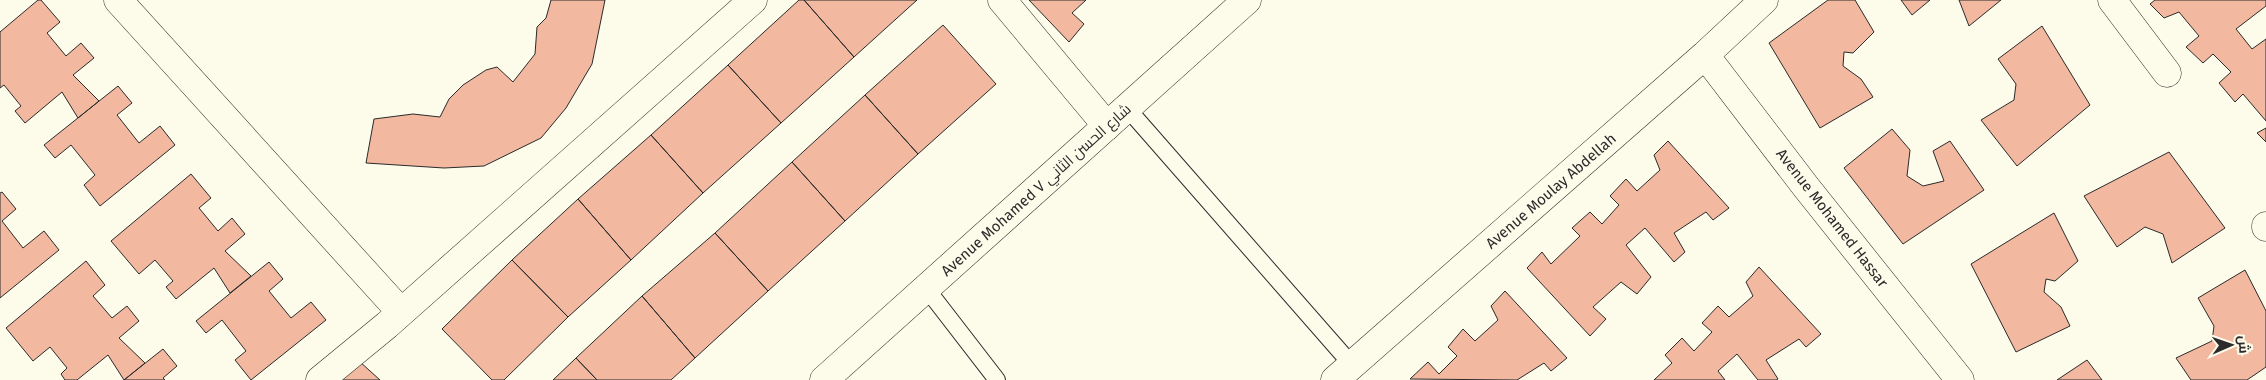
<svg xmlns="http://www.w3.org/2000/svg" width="2266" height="380" font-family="'Fira Sans',Cairo,sans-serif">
	<rect width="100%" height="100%" fill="#fdfbea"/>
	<path fill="#f2b8a0" stroke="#2b2b2b" d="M38,0H41L60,22L47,33L66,56L81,43L94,58L73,75L99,101L78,118L62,92L25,123L15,111L21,106L4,85L0,88V32Z
		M551,0H605L592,64L566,108L541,138L484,166L444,168L366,163L374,119L413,114L440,117L449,99L463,85L486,70L497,67L513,82L535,54L537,27L546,18Z
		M799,0H804L854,57L781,123L728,65Z
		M804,0H917L854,57Z
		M1029,0H1086L1072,13L1084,24L1069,42Z
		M1828,0H1855L1874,32L1853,53L1844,52L1843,66L1861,79L1873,97L1820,128L1769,43Z
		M1901,0H1930L1912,15Z
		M1959,0H2001L1969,26Z
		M2155,0H2266V6L2236,29L2252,49L2266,39V121L2243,94L2235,102L2219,83L2231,72L2213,54L2203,63L2186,47L2199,36L2179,12L2164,18L2150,4Z
		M943,25L996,84L918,154L865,95Z
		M2042,26L2090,105L2017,166L1981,120L2014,100L2016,84L1998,59Z
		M728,65L781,123L703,193L651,135Z
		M118,86L132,103L117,115L139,143L160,126L175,145L100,206L84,185L95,175L71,145L55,158L44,145Z
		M865,95L918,154L845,221L792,162Z
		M2266,128V142L2257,133Z
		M1892,129L1910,150L1907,176L1923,186L1944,181L1933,151L1950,141L1984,190L1903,244L1844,168Z
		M651,135L703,193L631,260L578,199Z
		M1668,141L1729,208L1713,220L1706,212L1674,233L1685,252L1674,262L1645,228L1626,245L1651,277L1637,294L1621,282L1593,307L1606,319L1590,336L1527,268L1542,252L1551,264L1580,236L1572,228L1590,212L1602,224L1619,205L1610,196L1626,179L1637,191L1660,170L1654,155Z
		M2169,152L2225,228L2172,263L2163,234L2145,227L2117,247L2084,196Z
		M792,162L845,221L768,291L715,233Z
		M191,174L211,198L199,208L218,231L232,218L245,234L225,251L251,276L230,293L214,268L176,299L166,287L173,281L155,260L139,274L111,241Z
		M2,192L16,209L2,221L23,248L44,231L59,250L0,298V193Z
		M578,199L631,260L568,317L512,260Z
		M2054,213L2078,261L2055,281L2046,279L2044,292L2061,307L2070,326L2016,352L1971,264Z
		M715,233L768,291L695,358L642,296Z
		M512,260L568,317L504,380H492L442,329Z
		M86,261L105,285L93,296L112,318L127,306L139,321L119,338L145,363L124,380L108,355L77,380H65L61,374L67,368L50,347L33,361L6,328Z
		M269,262L283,279L269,291L291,318L311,302L326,320L251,380L235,360L246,351L222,320L206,333L196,321Z
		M1759,267L1821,334L1806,347L1799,339L1766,360L1778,379L1776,380H1758L1737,354L1718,371L1725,380H1654L1672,363L1665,355L1682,338L1694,351L1712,332L1702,323L1718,306L1729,317L1753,296L1746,282Z
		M2245,270L2266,311V367L2247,380H2191L2176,358L2212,341L2214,326L2198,298Z
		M1505,291L1567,358L1551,371L1544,363L1517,380L1410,379L1428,362L1439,374L1457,356L1448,347L1463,329L1475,341L1498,320L1491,306Z
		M642,296L695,358L671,380H597L576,358Z
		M163,349L177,366L163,378L165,380H124Z
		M576,358L597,380H553Z
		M2087,360L2102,380H2057Z
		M359,361L380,380H335Z"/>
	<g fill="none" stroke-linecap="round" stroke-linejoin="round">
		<defs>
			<path id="lane" d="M1127,108L1352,365
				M926,288L997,380"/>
			<path id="street" d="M118,0L400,311
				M1002,0L1107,126
				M2112,0L2167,73
				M1705,55L1806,187L1960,380
				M2266,226V227
				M320,380L387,325L753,0
				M1335,380L1705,55L1764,0"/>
			<path id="secondary" d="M824,380L1247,0"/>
		</defs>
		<use href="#lane" stroke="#2b2b2b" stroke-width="18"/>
		<use href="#street" stroke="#2b2b2b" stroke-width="29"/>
		<use href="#secondary" stroke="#2b2b2b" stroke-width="29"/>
		<use href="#lane" stroke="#fdfbea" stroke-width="16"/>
		<use href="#street" stroke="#fdfbea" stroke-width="28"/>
		<use href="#secondary" stroke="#fdfbea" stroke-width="28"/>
	</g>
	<g text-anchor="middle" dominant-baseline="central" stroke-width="4" stroke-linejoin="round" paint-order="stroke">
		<g font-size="15" fill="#2b2b2b" stroke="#fdfbea">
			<text transform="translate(1036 190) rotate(-42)">Avenue Mohamed V شارع الحسن الثاني</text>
			<text transform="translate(1551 191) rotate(-41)">Avenue Moulay Abdellah</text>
			<text transform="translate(1832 218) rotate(52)">Avenue Mohamed Hassar</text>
		</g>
	</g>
	<g transform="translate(2231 345) rotate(88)" stroke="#fdfbea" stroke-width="4" paint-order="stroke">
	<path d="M0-4L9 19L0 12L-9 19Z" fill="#2b2b2b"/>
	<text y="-8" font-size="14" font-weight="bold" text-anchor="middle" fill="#2b2b2b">ش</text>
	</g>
</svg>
